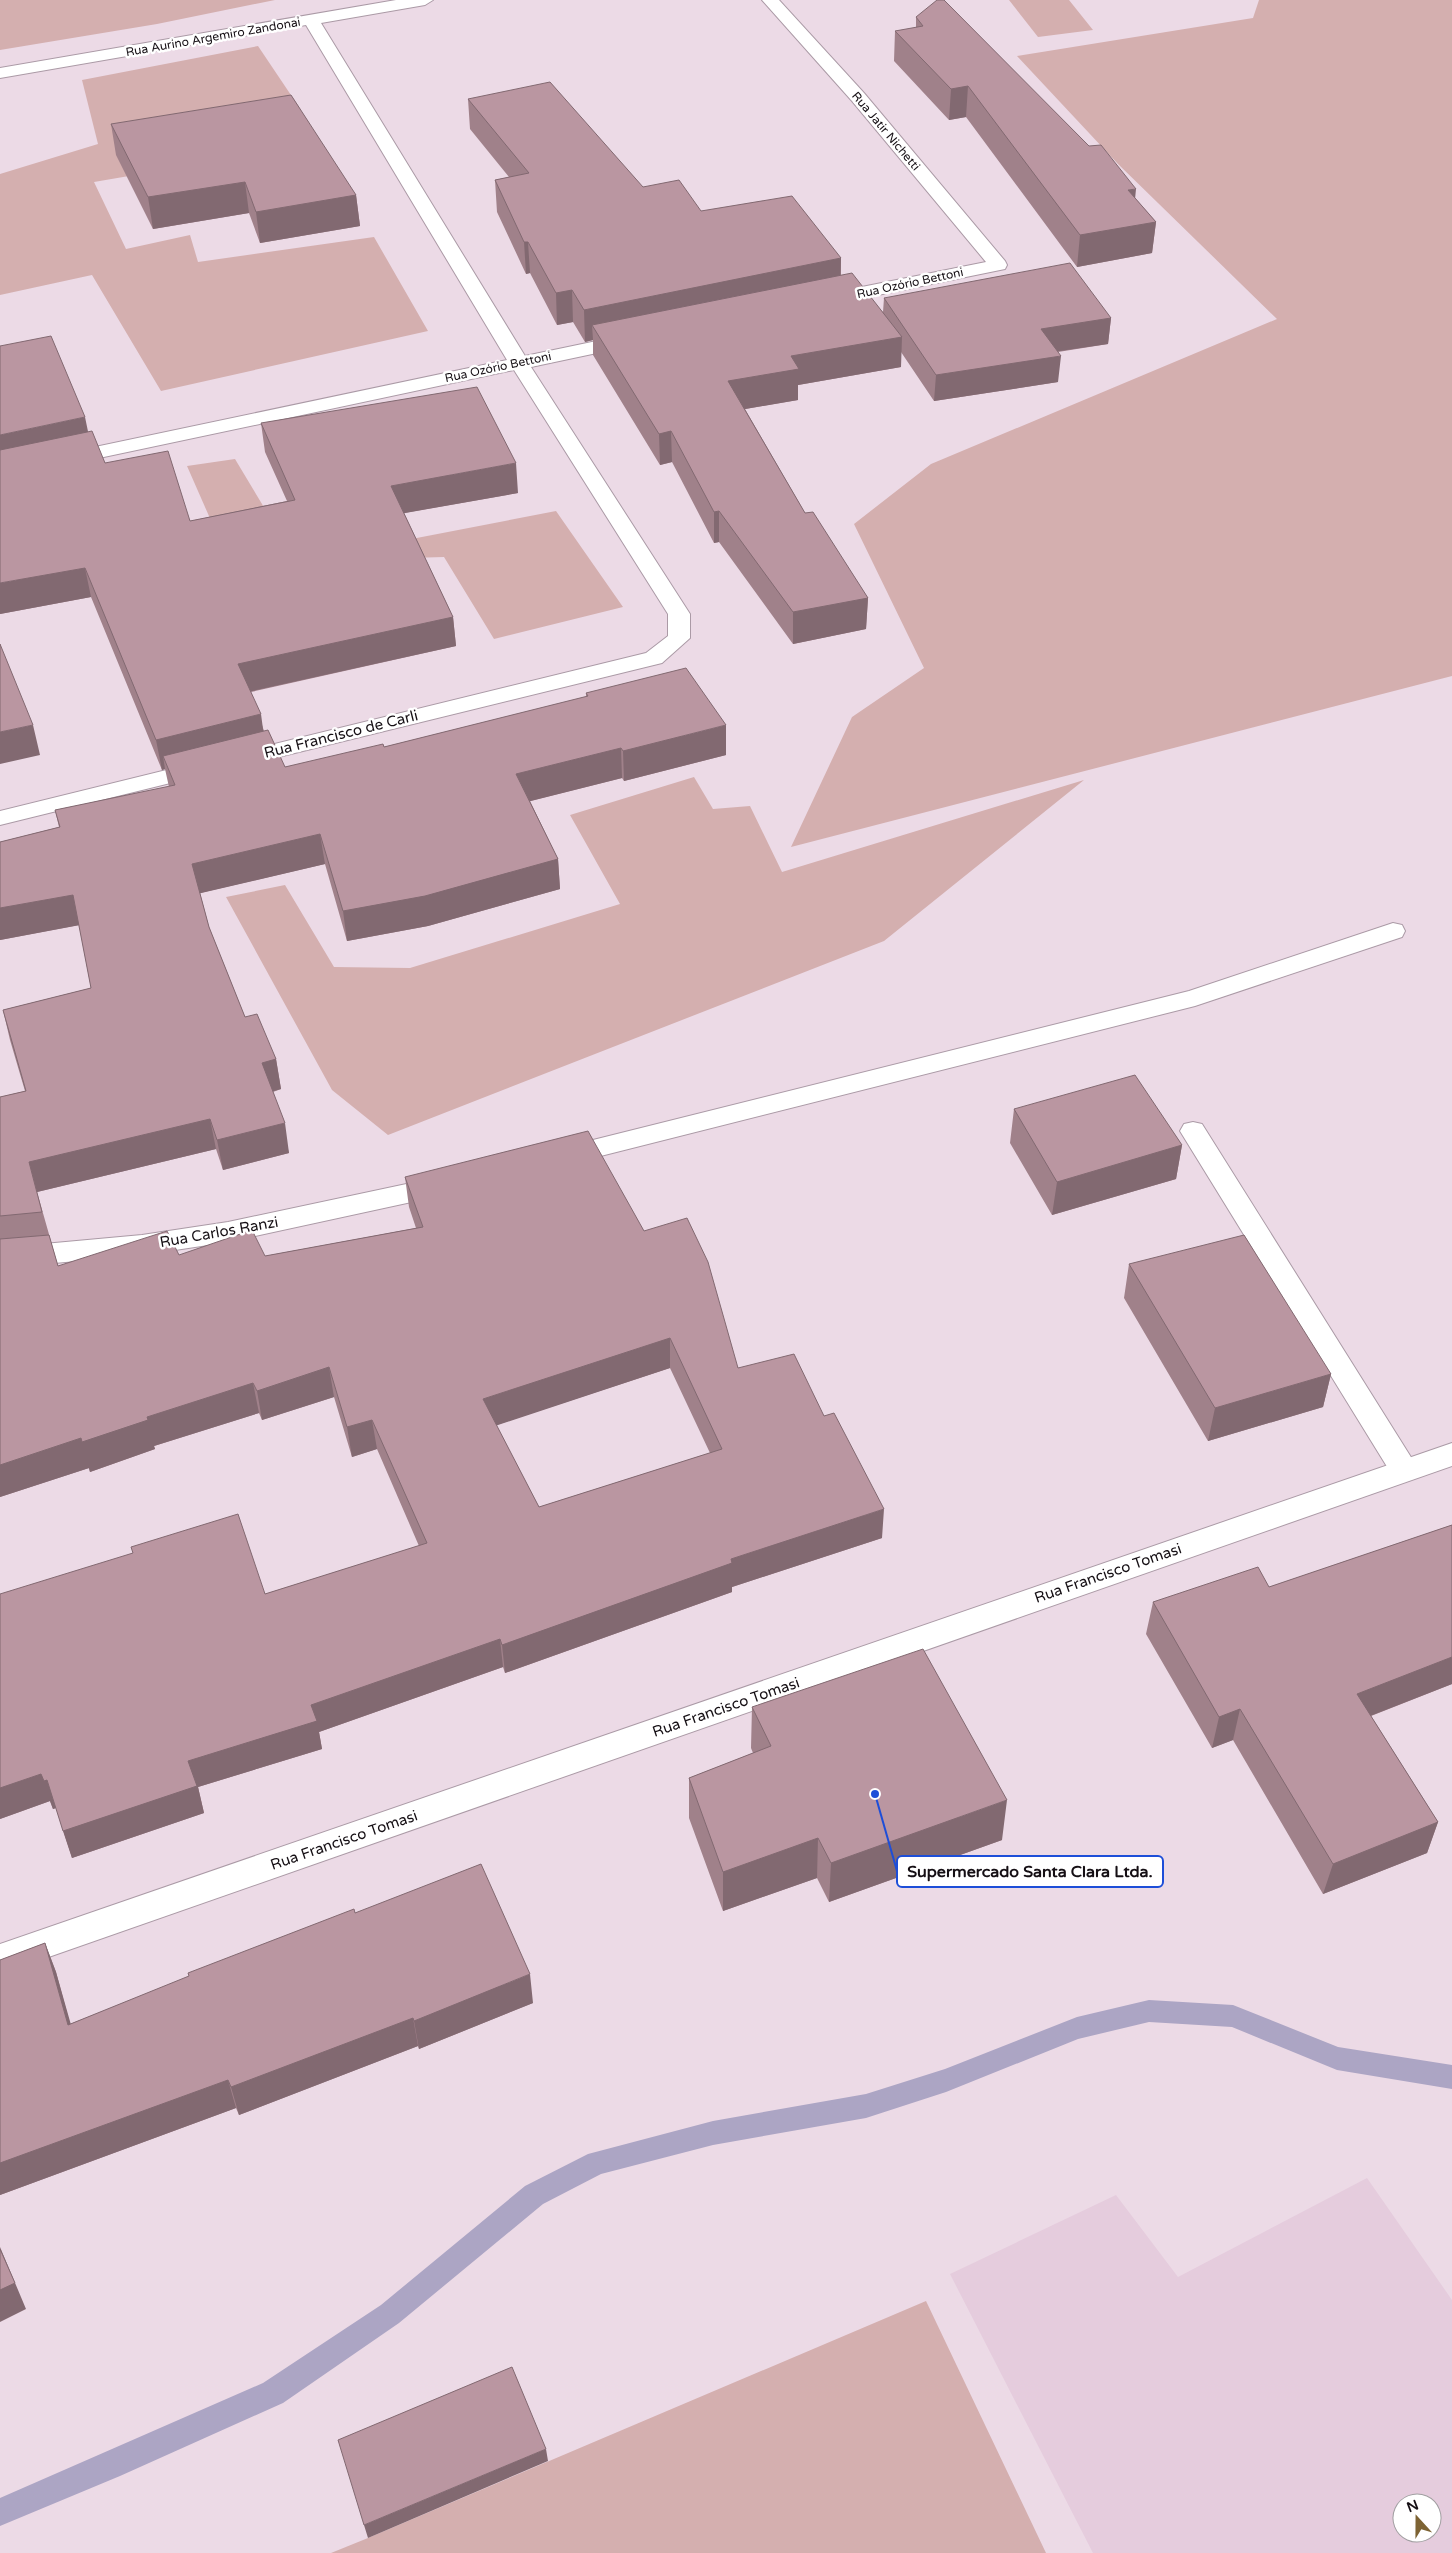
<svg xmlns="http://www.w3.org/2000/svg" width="1452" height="2553" font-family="'Varela Round',sans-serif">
	<rect width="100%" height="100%" fill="#ecdae6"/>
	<path fill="#e5ccdd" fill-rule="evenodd" d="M1367,2178L1452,2300V2553H1093L950,2274L1116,2195L1178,2277ZM1402,2503H1432V2533H1402Z"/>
	<path fill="#d4afaf" d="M0,0H275L157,24L0,50Z
		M1009,0H1069L1093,30L1038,37Z
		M1259,0H1452V676L791,847L852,717L924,668L854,524L931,464L1277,319L1118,164L1017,56L1253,18Z
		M258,46L301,110L199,164L94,182L126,249L190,235L198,262L374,237L428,331L161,391L92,275L0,295V174L98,144L82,80Z
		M235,459L283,539L396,542L556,511L623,607L494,639L444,557L270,562L223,548L187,466Z
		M694,777L713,809L750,806L782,872L1084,780L884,941L388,1135L332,1090L226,897L285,885L334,967L410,968L620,904L570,815Z
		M926,2301L1046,2553H331L368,2538Z"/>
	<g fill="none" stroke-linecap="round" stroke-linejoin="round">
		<path fill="#aca5c4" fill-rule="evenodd" d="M1149,2000L1233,2005L1338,2047L1452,2065V2089L1337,2070L1232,2027L1149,2022L1078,2039L946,2092L866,2118L713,2145L601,2174L543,2204L399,2323L283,2403L120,2476L0,2526V2498L263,2383L381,2305L525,2186L588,2154L713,2121L866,2094L945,2069L1077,2017Z"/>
		<defs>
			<path id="minor" d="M396,0H433L425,5L321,23L525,356L630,334L637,336L640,340L637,344L630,346L531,367L690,614V638L662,663L242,766L234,764L231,759L234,754L646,653L668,636V614L514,370L0,479V467L507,360L306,25L0,78V68Z
				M762,0H779L864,93L1005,261L1007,265L1005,269L829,305L822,303L820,299L822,295L986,262L852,101Z
				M203,761L211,763L215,768L211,773L0,825V811Z
				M1393,923L1402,925L1405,931L1402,937L1195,1006L561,1166L552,1164L548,1157L552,1150L561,1148L1189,991Z
				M1193,1122L1202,1124L1414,1462L1419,1470L1414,1478L1404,1482L1394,1478L1180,1131L1184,1124Z
				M444,1176L453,1179L457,1186L453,1193L228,1242L142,1255L0,1268V1248L142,1235L228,1222Z"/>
			<path id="major" d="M1452,1443V1466L0,1974V1944Z"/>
		</defs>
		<use href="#minor" stroke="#ab9aa6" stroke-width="2"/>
		<use href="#major" stroke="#ab9aa6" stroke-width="2"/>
		<use href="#minor" fill="#fff" fill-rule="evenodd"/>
		<use href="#major" fill="#fff" fill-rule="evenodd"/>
	</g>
	<path fill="#a0818a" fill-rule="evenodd" d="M916,17L1135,198L1156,222L1152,253L1077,267L966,117L949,120L894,61L895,31L916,28Z
		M468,99L643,187L701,211L841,258V275L883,312L884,298L1111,318L1108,344L1058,352V382L934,401L901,352V367L798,385V400L745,409L805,513L868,598L866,629L793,644L719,542L714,543L672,462L660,465L593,355V340L585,342L573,322L557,325L530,273L526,274L497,212L495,180L509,177L470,129Z
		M111,124L356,195L360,226L260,243L249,213L153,229L116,155Z
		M261,423L518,493L404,513L453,617L456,646L251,692L264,731L285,767L384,747L586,697V693L726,755L624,781L622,778L530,801L558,859L560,889L428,926L347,941L325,864L200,893L209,927L245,1017L276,1059L281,1089L273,1092L289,1153L223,1170L216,1149L37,1192L58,1266L179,1255L265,1256L416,1228L409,1207L405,1177L644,1231L738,1368L882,1538L732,1587V1592L505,1673L503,1667L319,1732L322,1749L198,1787L204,1813L72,1858L56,1808L53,1809L50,1801L0,1819V1594H265L419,1546L377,1449L352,1457L334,1397L262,1420L259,1413L154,1446L155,1449L90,1472L89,1468L0,1497V1097L25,1091L10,1040L3,1010L91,988L79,925L0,940V842L59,827L55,810L169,787L165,769L162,770L91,597L0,614L88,432L105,463L190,521L287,501L265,452ZM670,1368L710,1453L539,1507L496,1425Z
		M1014,1109L1182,1145L1176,1179L1052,1215L1010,1143Z
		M1129,1264L1331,1374L1323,1407L1208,1441L1124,1298Z
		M1452,1525V1684L1371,1716L1438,1822L1427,1853L1323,1894L1233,1740L1212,1748L1146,1634L1153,1602L1269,1587Z
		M752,1707L1002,1840L829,1902L817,1878L723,1911L689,1818V1778L753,1753L751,1748Z
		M355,1913L533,2003L419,2049L418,2046L239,2115L236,2108L0,2195V1960L45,1943L56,1972L70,2024Z"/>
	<path fill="#826971" d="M968,86L966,117L949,120L951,89Z
		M245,182L249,213L153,229L148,197Z
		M1136,189L1133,220L1128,190Z
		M356,195L360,226L260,243L256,212Z
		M1156,222L1152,253L1077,267L1080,235Z
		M524,242H528L530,273L526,274Z
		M841,258L840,290L592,325L593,340L585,342L584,310Z
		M572,290L573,322L557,325L556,293Z
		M1111,318L1108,344L1039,354L1041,329Z
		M902,337L901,367L798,385V400L728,412V381L791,356Z
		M1061,356L1058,382L934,401L936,375Z
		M85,417L91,446L0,465V435Z
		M671,431L672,462L660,465L659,434Z
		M516,463L518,493L394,515L391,486Z
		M719,511V542L714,543V512Z
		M85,568L91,597L0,614V583Z
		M868,598L866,629L793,644V612Z
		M453,617L456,646L243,693L238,664Z
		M261,714L265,744L163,756L165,769L162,770L156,740Z
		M33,725L40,755L0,764V732Z
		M726,725V755L624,781L623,751Z
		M621,748L622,778L519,804L516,774Z
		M320,834L325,864L197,894L192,864Z
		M558,859L560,889L428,926L347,941L343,911Z
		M73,895L80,925L0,940V908Z
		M276,1059L281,1089L267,1093L262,1063Z
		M210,1119L216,1149L37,1192L29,1162Z
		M285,1123L289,1153L223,1170L217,1140Z
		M1182,1145L1176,1179L1052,1215L1057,1182Z
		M670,1338V1368L486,1429L483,1399Z
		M329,1367L334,1397L262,1420L257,1391Z
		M1331,1374L1323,1407L1208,1441L1215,1408Z
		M253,1383L259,1413L154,1446L155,1449L90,1472L82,1442L147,1417Z
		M372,1420L377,1449L352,1457L347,1427Z
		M81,1438L89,1468L0,1497V1465Z
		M884,1509L882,1538L732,1587V1592L505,1673L502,1645L731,1559Z
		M500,1639L503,1667L319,1732L322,1749L198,1787L204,1813L72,1858L63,1831L188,1761L311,1705Z
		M1452,1657V1684L1347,1725L1357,1694Z
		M1240,1709L1233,1740L1212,1748L1219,1717Z
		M41,1774L47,1780L56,1808L53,1809L50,1801L0,1819V1788Z
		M1007,1800L1002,1840L829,1902L831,1863Z
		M1438,1822L1427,1853L1323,1894L1333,1864Z
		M818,1838L817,1878L723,1911V1872Z
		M45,1943L56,1972L79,2053L68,2025Z
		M530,1974L533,2003L419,2049L414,2021Z
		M413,2018L418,2046L239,2115L231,2087Z
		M228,2080L236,2108L0,2195V2163Z
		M0,2247L26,2309L0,2322Z
		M546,2449L548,2461L368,2538L364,2525Z"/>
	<path fill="#ba96a1" stroke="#826971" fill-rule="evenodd" d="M937,0H944L1089,146L1101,145L1136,189L1128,190L1156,222L1080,235L968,86L951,89L895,31L923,26L916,17Z
		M550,82L643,187L679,180L701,211L792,196L841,258L584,310L572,290L556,293L528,242H524L495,180L529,173L468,99Z
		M291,95L356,195L256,212L245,182L148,197L111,124Z
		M1070,263L1111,318L1041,329L1061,356L936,375L884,298Z
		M852,273L902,337L791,356L799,369L728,381L805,513L813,512L868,598L793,612L719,511L714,512L671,431L659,434L592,325Z
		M51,336L85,417L0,435V346Z
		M477,387L516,463L391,486L453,617L238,664L261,714L156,740L85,568L0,583V450L92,431L105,463L168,451L190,521L295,500L261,423Z
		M0,644L33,725L0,732Z
		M686,668L726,725L623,751L621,748L516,774L558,859L425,896L343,911L320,834L192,864L209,927L245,1017L257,1014L276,1059L262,1063L285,1123L217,1140L210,1119L29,1162L42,1212L0,1216V1097L26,1091L3,1010L91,988L73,895L0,908V842L60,827L55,810L175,785L163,756L268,730L285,767L383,744L384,747L588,696L586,693Z
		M1135,1075L1182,1145L1057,1182L1014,1109Z
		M588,1131L644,1231L687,1218L708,1262L738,1368L794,1354L824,1416L834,1413L884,1509L731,1559L732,1563L502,1645L500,1639L311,1705L317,1721L188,1761L197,1786L63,1831L47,1780L44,1781L41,1774L0,1788V1594L133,1553L131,1547L238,1514L265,1594L427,1543L372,1420L347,1427L329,1367L257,1391L253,1383L147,1417L148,1420L82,1442L81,1438L0,1465V1239L49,1235L58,1266L167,1231L179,1255L252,1230L265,1256L423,1227L405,1177ZM670,1338L722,1449L539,1507L483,1399Z
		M1244,1235L1331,1374L1215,1408L1129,1264Z
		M1452,1525V1657L1357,1694L1438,1822L1333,1864L1240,1709L1219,1717L1153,1602L1258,1567L1269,1587Z
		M923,1649L1007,1800L831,1863L818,1838L723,1872L689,1778L771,1746L752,1707Z
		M481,1864L530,1974L414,2021L413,2018L231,2087L228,2080L0,2163V1960L45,1943L68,2025L189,1976L188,1973L354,1909L355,1913Z
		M0,2249L15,2283L0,2290Z
		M512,2367L546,2449L364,2525L338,2440Z"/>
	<g text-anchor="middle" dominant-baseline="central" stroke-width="5" stroke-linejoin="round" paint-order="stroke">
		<g font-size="12" fill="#150f14" stroke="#fff">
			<text transform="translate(213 37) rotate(-10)">Rua Aurino Argemiro Zandonai</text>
			<text transform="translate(886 131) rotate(50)">Rua Jatir Nichetti</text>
			<text transform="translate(910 283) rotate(-12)">Rua Ozório Bettoni</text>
			<text transform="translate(498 367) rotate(-12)">Rua Ozório Bettoni</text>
		</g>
		<g font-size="15" fill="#150f14" stroke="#fff">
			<text transform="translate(341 734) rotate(-14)">Rua Francisco de Carli</text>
			<text transform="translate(219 1232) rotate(-10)">Rua Carlos Ranzi</text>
			<text transform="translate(1108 1573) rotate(-19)">Rua Francisco Tomasi</text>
			<text transform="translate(726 1707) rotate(-19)">Rua Francisco Tomasi</text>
			<text transform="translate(344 1840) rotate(-19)">Rua Francisco Tomasi</text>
		</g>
	</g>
	<path fill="none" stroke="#1d4ed8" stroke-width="2" d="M875 1794L897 1871"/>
	<circle fill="#1d4ed8" stroke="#fff" stroke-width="2" cx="875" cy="1794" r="5"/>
	<rect fill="#fff" stroke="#1d4ed8" stroke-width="2" x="897" y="1856" width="266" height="31" rx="5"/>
	<g font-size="16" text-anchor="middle" font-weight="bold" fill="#150f14">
		<text x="1030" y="1877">Supermercado Santa Clara Ltda.</text>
	</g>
	<g transform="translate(1417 2518) rotate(339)"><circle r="24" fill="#ffffff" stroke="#a19fa1"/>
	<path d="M0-4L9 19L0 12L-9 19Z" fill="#7d6334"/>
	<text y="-8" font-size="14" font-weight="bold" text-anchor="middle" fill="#150f14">N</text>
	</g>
</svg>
